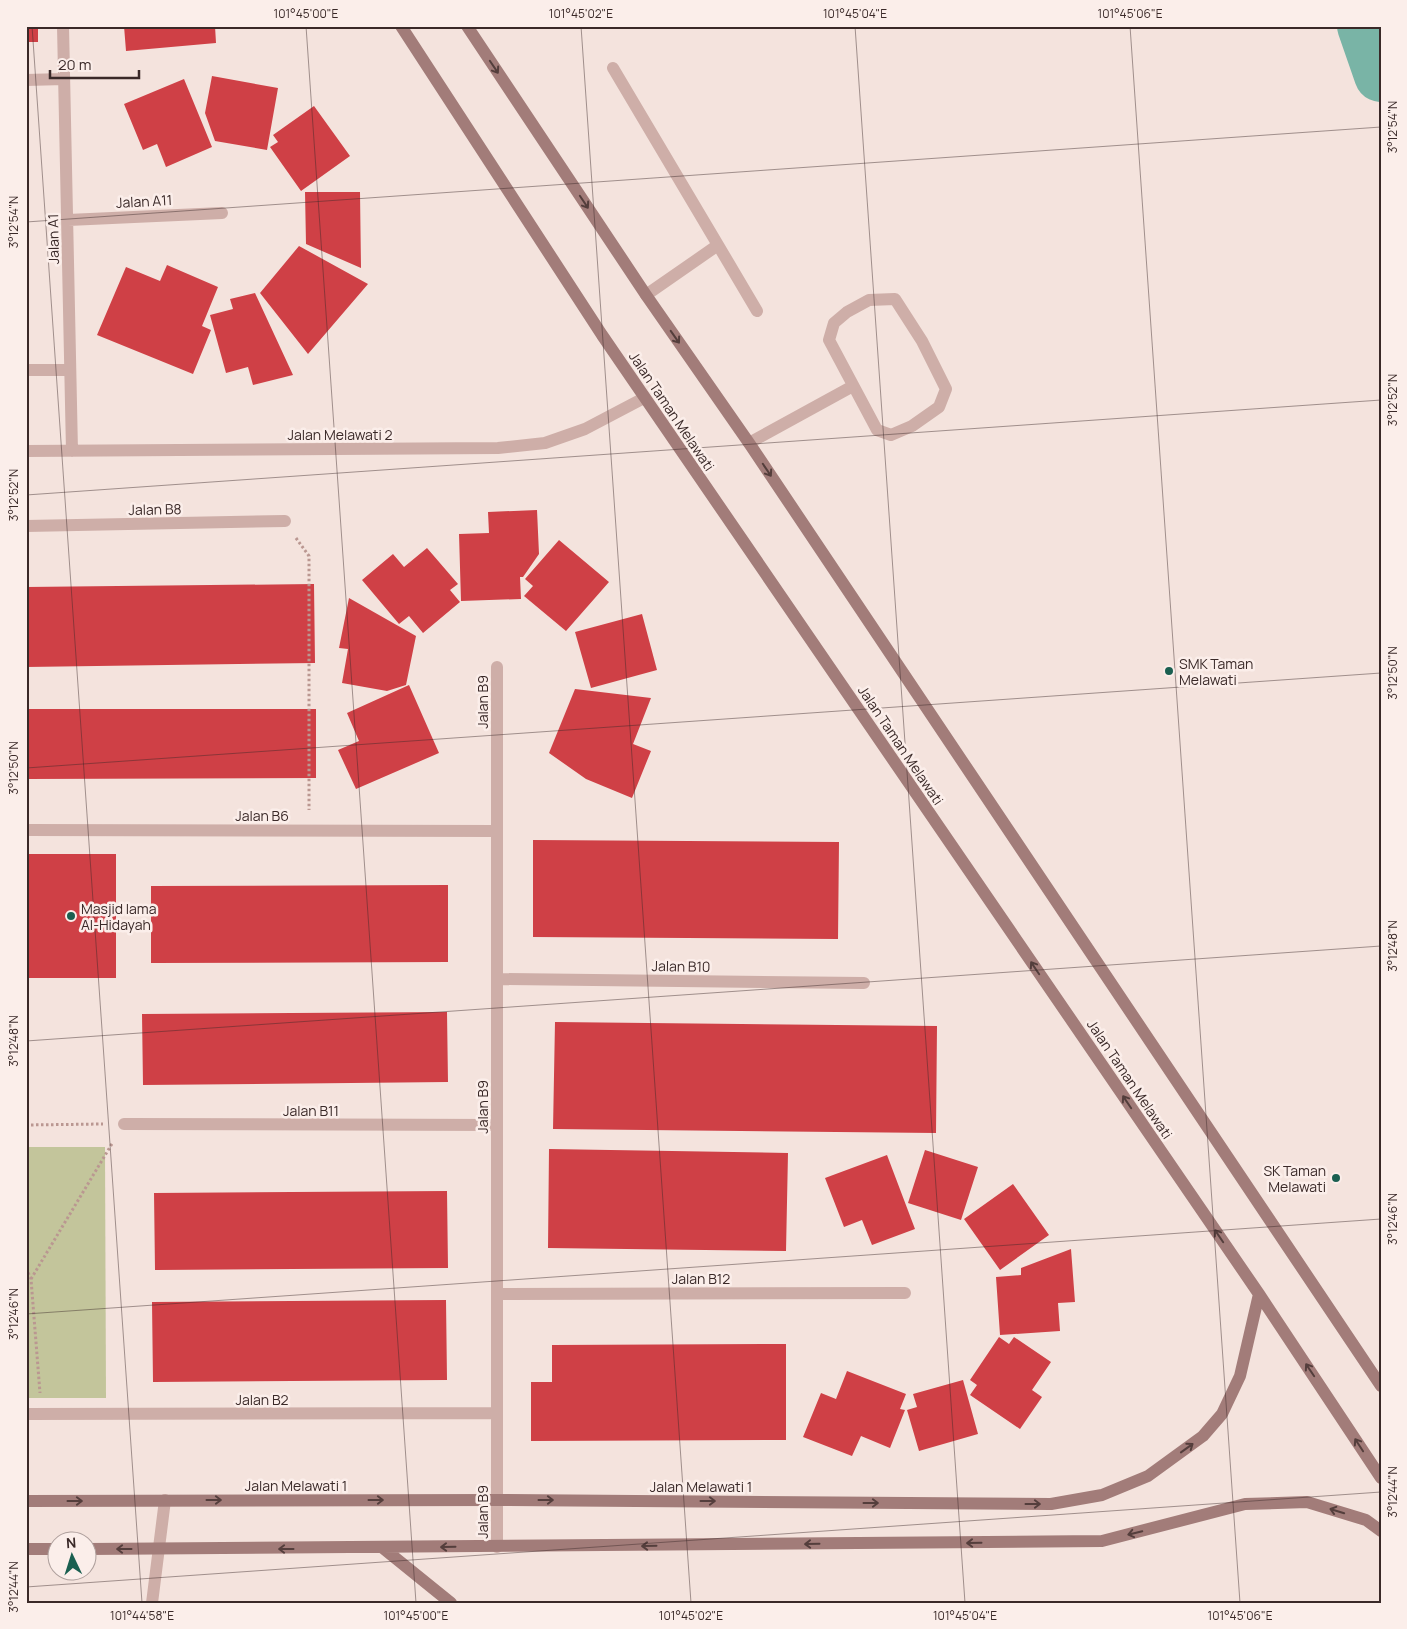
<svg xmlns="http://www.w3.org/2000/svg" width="1407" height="1629" font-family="Manrope,sans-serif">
	<rect width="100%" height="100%" fill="#f4e3dd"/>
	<path fill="#c3c59b" d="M26,1147H105L106,1398H26Z"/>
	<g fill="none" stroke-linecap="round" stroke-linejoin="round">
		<path stroke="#79b4a6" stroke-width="54" d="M1364,26L1381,75"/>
	</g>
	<path fill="#cf4046" d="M26,26H38V42H26Z
		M124,26H215L216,43L126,51Z
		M212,76L278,88L267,150L215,141L205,113Z
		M184,79L212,147L166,167L157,144L143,150L124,104Z
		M314,106L350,156L301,191L270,147L278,142L273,135Z
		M305,192H360L361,268L306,244Z
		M299,246L368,284L308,354L260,293Z
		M167,265L218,287L202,326L211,330L193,374L97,335L126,267L160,281Z
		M255,293L293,375L253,385L248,367L226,373L210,315L233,309L230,299Z
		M537,510L539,554L523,577H520L521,599L461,601L459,534L489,533L488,512Z
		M559,540L609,582L566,631L524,596L533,586L525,579Z
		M427,548L458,584L450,590L460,602L423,633L409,616L399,624L362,580L393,554L404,567Z
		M314,584L315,663L26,667V587Z
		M349,598L416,636L406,685L387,691L342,683L348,649L339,648Z
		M642,614L657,670L591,688L575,632Z
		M409,685L439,753L356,789L338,750L359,741L347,713Z
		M575,689L651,698L633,744L651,751L632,798L586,779L549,753Z
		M26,709H316V778L26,779Z
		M533,840L839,842L838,939L533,937Z
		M26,854H116V978H26Z
		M448,885V962L151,963V886Z
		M447,1012L448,1082L143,1085L142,1014Z
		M555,1022L937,1026L936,1133L553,1129Z
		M549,1149L788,1153L786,1251L548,1248Z
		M925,1150L978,1167L961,1220L908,1203Z
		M887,1155L915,1229L872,1245L862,1220L844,1227L825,1178Z
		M1013,1184L1049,1235L1000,1270L964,1219Z
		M447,1191L448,1268L155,1270L154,1193Z
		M1071,1249L1075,1302L1058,1303L1060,1331L1000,1335L996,1277L1021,1275V1268Z
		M446,1300L447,1380L153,1382L152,1302Z
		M999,1337L1009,1344L1014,1337L1051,1362L1032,1390L1042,1397L1020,1429L970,1395L977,1385L970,1380Z
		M786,1344V1440L531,1441V1382H552V1345Z
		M847,1371L906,1394L900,1409L905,1410L890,1448L861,1436L852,1456L803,1437L821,1393L836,1399Z
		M963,1380L978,1434L919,1451L907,1410L917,1407L913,1394Z"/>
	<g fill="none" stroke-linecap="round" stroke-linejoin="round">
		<path stroke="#ba9791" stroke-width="3" stroke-dasharray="2.5 2.5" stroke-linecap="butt" d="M296,538L309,556V810
			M26,1125L103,1124
			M26,1268L31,1279L40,1393
			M31,1279L113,1142"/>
		<path stroke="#ceaea8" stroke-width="12" d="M613,68L718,245L646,295
			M718,245L757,311
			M895,299L922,341L946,389L939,407L912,426L891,435L877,430L829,340L834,323L847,312L869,300Z
			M749,443L853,386"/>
		<path stroke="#ceaea8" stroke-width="12" d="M63,26L72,451
			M26,80L64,79
			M68,220L222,213
			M26,370H70
			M26,451L498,448L545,443L585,429L644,398
			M26,526L285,521
			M26,830L497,831
			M497,979L864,983
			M124,1124L497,1125
			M497,1294L905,1293
			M26,1414L497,1413
			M497,1547V667
			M152,1603L165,1500"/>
		<path stroke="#a27c79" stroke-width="12" d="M401,26L602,335L1259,1294L1381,1478
			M467,26L646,295L749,443L1381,1386
			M26,1501L497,1500L1051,1504L1102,1495L1148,1476L1203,1436L1222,1414L1240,1376L1259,1294
			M383,1548L451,1603
			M26,1549H58
			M88,1549L1102,1541L1245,1504L1307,1502L1366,1520L1381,1531"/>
	</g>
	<defs><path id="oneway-shaft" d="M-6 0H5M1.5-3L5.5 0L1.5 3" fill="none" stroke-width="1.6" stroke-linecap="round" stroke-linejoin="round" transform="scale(1.25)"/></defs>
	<g stroke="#543e3c">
		<use href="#oneway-shaft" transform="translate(494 67) rotate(56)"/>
		<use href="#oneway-shaft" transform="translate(584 202) rotate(56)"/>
		<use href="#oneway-shaft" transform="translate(675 337) rotate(55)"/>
		<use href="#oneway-shaft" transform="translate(767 470) rotate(56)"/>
		<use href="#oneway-shaft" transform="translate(1035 968) rotate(-124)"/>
		<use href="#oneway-shaft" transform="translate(1127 1102) rotate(-124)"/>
		<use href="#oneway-shaft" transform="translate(1219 1236) rotate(-124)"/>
		<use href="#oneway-shaft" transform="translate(1310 1370) rotate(-124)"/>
		<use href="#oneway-shaft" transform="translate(1359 1445) rotate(-123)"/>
		<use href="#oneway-shaft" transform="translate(1187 1448) rotate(-36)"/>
		<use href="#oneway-shaft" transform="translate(214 1500)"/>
		<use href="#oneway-shaft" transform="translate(376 1500)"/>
		<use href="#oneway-shaft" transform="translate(546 1500)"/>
		<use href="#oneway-shaft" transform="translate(75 1501)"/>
		<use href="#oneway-shaft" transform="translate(708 1501)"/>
		<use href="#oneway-shaft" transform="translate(871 1503)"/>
		<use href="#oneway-shaft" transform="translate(1033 1504)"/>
		<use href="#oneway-shaft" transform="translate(1337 1511) rotate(-163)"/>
		<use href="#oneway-shaft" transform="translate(1135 1533) rotate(166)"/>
		<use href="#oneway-shaft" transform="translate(974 1543) rotate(179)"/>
		<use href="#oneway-shaft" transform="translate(812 1544) rotate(179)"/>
		<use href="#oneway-shaft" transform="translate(649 1546) rotate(179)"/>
		<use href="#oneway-shaft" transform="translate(448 1547) rotate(179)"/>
		<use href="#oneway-shaft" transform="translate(124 1549) rotate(-180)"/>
		<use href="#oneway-shaft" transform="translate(286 1549) rotate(180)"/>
	</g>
	<path fill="none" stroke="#3a2928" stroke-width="1" stroke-opacity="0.45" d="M32,26L142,1603M306,26L416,1603M581,26L691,1603M855,26L965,1603M1130,26L1240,1603M26,222L1381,127M26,495L1381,400M26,768L1381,673M26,1041L1381,946M26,1314L1381,1219M26,1587L1381,1492"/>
	<g fill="#1a5f50" stroke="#fbeeea" stroke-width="2">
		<circle cx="1169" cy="671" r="5"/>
		<circle cx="71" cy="916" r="5"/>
		<circle cx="1336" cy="1178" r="5"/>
	</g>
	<g text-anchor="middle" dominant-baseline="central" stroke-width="5" stroke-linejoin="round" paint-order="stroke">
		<g font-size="14" fill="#3a2928" stroke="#fbeeea">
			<text transform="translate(144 201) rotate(-3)">Jalan A11</text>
			<text transform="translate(53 239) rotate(-91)">Jalan A1</text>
			<text transform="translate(672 411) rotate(56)">Jalan Taman Melawati</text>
			<text x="340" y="434">Jalan Melawati 2</text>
			<text transform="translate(155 509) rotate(-1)">Jalan B8</text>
			<text transform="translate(482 702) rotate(-90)">Jalan B9</text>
			<text transform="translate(901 745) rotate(56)">Jalan Taman Melawati</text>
			<text x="262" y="815">Jalan B6</text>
			<text transform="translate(681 966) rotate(1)">Jalan B10</text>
			<text transform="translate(1130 1079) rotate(56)">Jalan Taman Melawati</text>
			<text transform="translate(482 1107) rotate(-90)">Jalan B9</text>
			<text x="311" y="1110">Jalan B11</text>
			<text x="701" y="1278">Jalan B12</text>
			<text x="262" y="1399">Jalan B2</text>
			<text x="296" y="1485">Jalan Melawati 1</text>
			<text x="701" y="1486">Jalan Melawati 1</text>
			<text transform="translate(482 1512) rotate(-90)">Jalan B9</text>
		</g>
		<g font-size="14" fill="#3a2928" stroke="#fbeeea" text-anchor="start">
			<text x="1179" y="663">SMK Taman<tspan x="1179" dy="16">Melawati</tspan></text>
			<text x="81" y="908">Masjid lama<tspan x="81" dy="16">Al-Hidayah</tspan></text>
			<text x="1326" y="1170" text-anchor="end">SK Taman<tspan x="1326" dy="16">Melawati</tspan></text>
		</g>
	</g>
	<rect width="1407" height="1629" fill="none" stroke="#fbeeea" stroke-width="55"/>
	<g transform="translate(72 1556) rotate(356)"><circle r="24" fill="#fbeeea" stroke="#ae9f9c"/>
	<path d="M0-4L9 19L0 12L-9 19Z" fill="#1a5f50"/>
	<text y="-8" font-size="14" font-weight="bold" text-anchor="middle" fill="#3a2928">N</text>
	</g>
	<path d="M50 70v8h89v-8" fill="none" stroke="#3a2928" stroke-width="2.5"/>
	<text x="58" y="70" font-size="15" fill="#3a2928" stroke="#fbeeea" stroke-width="4" paint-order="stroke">20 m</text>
	<rect x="28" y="28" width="1352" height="1574" fill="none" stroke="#3a2928" stroke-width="2"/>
	<g font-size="12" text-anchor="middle" fill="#3a2928">
		<text x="306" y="18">101°45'00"E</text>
		<text x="581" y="18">101°45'02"E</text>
		<text x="855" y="18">101°45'04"E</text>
		<text x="1130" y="18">101°45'06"E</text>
		<text transform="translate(1393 127) rotate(-90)" y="4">3°12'54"N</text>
		<text transform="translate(14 222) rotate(-90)" y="4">3°12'54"N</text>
		<text transform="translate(1393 400) rotate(-90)" y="4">3°12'52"N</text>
		<text transform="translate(14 495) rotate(-90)" y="4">3°12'52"N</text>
		<text transform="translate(1393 673) rotate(-90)" y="4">3°12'50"N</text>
		<text transform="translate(14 768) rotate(-90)" y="4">3°12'50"N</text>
		<text transform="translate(1393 946) rotate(-90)" y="4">3°12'48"N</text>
		<text transform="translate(14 1041) rotate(-90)" y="4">3°12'48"N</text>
		<text transform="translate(1393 1219) rotate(-90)" y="4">3°12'46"N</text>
		<text transform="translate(14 1314) rotate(-90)" y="4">3°12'46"N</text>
		<text transform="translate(1393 1492) rotate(-90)" y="4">3°12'44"N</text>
		<text transform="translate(14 1587) rotate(-90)" y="4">3°12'44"N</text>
		<text x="142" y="1620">101°44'58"E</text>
		<text x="416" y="1620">101°45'00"E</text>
		<text x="691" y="1620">101°45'02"E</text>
		<text x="965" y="1620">101°45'04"E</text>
		<text x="1240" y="1620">101°45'06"E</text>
	</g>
</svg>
